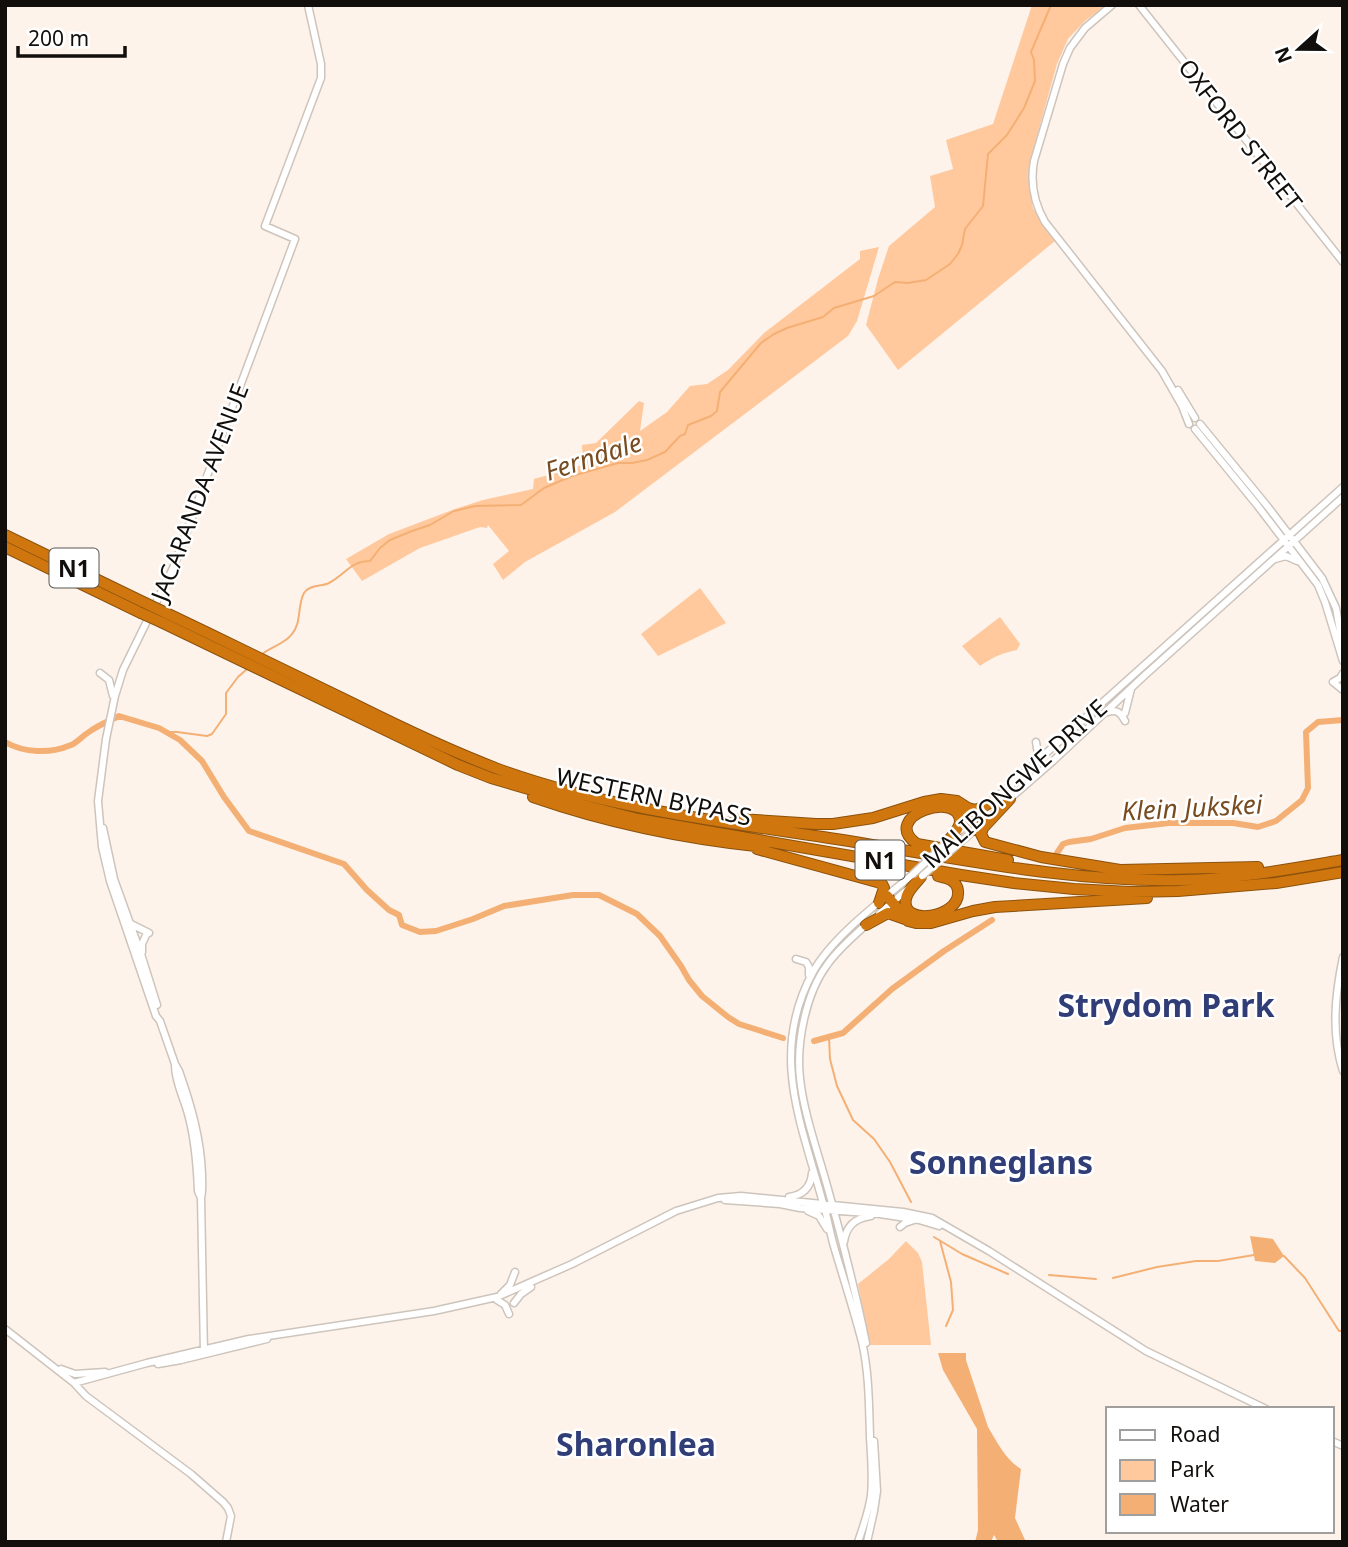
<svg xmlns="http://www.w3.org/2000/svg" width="1348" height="1547" font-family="'Noto Sans',sans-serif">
	<rect width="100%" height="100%" fill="#fdf3eb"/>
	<path fill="#ffc99d" d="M1032,5H1106L1085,21L1068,39L1057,64L1030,161L1029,185L1033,208L1042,223L1055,241L898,370L866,325L878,279L889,246L935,207L930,176L953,169L946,140L993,124Z
		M879,247L857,321L848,336L615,512L525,562L503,580L493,564L509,551L488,525L487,528L480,527L420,548L362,581L346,559L389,534L455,509L483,500L533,489L534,479L583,465L582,445L596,443L639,401L644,403L640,431L667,412L690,386L707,384L728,370L764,333L860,259V251Z
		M700,588L726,623L658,656L641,634Z
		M1000,617L1020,644L1017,650C1002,653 993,657 980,666L962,646Z
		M906,1241L918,1253L922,1262L931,1345H869L858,1284L889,1259Z"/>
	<path fill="#f4b074" d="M1250,1236L1273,1239L1284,1256L1275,1263L1255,1261Z
		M938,1353H966V1360L988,1427C997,1442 1006,1460 1021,1469L1015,1518L1026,1542H998L994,1535L991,1542H975L978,1530L977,1429L943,1370Z"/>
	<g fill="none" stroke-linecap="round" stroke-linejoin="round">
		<path stroke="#f4b074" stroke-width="2" d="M261,655C270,647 285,644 292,634C302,622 297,606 304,593C310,584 321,587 329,583C345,575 350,561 370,561L380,548L390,540L412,531L430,525L454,511L475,506L521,505L544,488L572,476L618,463H632L647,460L665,452L680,436L685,434L688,425L711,416L717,411L720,392L761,343L774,334L787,328L823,317L834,308L874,296L895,282L908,283L926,280L950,264L958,254L962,245L965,229L983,206L988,154L1007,135L1024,108L1035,81L1034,60L1031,52L1051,5
			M166,732H177L207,736L212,734L226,714V693L238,677L247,669
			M829,1037L830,1059L837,1086L853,1120L874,1139L890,1162L911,1202
			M934,1237L962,1254L1008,1274
			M940,1241L951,1282L953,1310L946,1326
			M1284,1256L1305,1278L1339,1331H1343
			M1049,1275L1096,1279
			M1113,1278L1157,1267L1196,1261H1218L1254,1255"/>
		<path stroke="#f4b074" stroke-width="6" d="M5,742C24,753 50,754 71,745C78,742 82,736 89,732C98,725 109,721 119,716L159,728L180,740L202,761L224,797L249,831L344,864L367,890L389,910L399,915L402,925L420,932L436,931L473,919L504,906L573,895H599L637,914L660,936L681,966L689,980L702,996L728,1017L739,1024L783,1038
			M1057,853L1063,844L1069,842L1091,839L1125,828L1169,823H1233L1258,827L1276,821L1302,800L1308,788L1306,732L1318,722L1343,720
			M814,1041L843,1033L892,989L944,951L992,920"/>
		<defs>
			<path id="secondary" d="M1112,5L1085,28L1070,48L1063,64L1034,161C1030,183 1034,203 1045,222L1162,371L1182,406L1189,424
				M1139,5L1343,262
				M1178,390L1195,418
				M1200,424L1268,507L1322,578L1336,608L1341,636L1339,644
				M1195,429L1257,505L1318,585L1325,602L1343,661
				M1275,559L1286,556L1297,561
				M100,673L109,680L113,696
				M1343,673L1340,678L1333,682L1343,690
				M1108,712C1117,709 1121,713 1125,721
				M1125,713L1131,689
				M1033,764L1038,754L1036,742
				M1007,801L1053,761L1144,676L1343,497
				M103,828L114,879L141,954L157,1005
				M958,832L1343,487
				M956,846L986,820
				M879,914L908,889
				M131,924L149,933
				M142,952V944L147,933
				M1343,957C1335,995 1331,1033 1343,1071
				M796,959L806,962L809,967V975
				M175,1066C175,1082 184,1098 188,1114C195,1139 197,1165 198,1191L201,1198L204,1354
				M789,1197C803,1195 811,1187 812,1173
				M201,1198C203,1190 202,1183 202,1175C201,1139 191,1105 179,1071L175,1064L160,1021L156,1016L110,881L102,847L98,801L106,739L115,696L123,670L174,566L242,381L295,239L265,226L321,78V64L308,5
				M725,1200L780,1204L800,1208L880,1214L919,1220L939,1226
				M808,1211L819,1216L827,1229
				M900,1227L905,1223L914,1220
				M844,1242C846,1226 855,1218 871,1216
				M501,1294L510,1285L515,1272
				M497,1300L505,1305L509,1314
				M514,1303L521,1294L531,1287
				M5,1329L74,1383L86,1396L191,1474L223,1502L228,1508L231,1516L226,1542
				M866,1343C855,1289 841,1235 826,1182C817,1150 803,1110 800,1078C796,1043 806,993 827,965C838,949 854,936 868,923
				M158,1364L181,1360L267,1339
				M61,1369L75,1374L105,1372
				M74,1383L147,1363L249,1339L434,1311L497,1297L572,1264L676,1211L718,1198L741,1196L903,1212L932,1218L989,1251L1146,1351L1266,1409
				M1332,1441L1343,1446
				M858,1542C863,1527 869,1511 871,1495C873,1476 871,1456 870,1437C869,1405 869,1372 862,1342C854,1311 844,1280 835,1250C830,1234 828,1218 823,1203C801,1122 769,1053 813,972C832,937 881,901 912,875
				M867,1542L874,1511L877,1491L874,1441"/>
			<path id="highway" d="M5,535L143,602
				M5,547L141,613
				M164,612C227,642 290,673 352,703C400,727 448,750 498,769C602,807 715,821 823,837C943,855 1063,883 1184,880C1237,879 1290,869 1343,860
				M161,622L458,765L491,778L583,805L638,819L961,875L1014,883L1074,889L1130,892L1178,891L1276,883L1343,872
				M533,797C608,823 686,839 764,847
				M1010,799L983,828L981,834L985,842L1041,857L1120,870L1258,867
				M960,807C967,814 973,820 973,830
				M739,819L816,824H833L873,818L924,802L941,799L957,801L968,808L976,810L992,802
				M948,841C952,836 959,829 960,822C961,789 878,816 917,844L1008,860
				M757,849L877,882L882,884L884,888L879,903
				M921,877C916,883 907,891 906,899C900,927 961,918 958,891C957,880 947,878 938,876
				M887,896L908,921L916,923H931L973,911L995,907L1147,898
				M866,925L888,913L905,919"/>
		</defs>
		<use href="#secondary" stroke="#cdc4bc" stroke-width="9"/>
		<use href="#highway" stroke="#8c520d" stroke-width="12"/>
		<use href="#secondary" stroke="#fff" stroke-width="6"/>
		<use href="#highway" stroke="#cf770e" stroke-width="10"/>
		<defs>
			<path id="secondary-bridge" d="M912,875L944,845
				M922,876L956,846"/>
			<path id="highway-bridge" d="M143,602L164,612
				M141,613L161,622"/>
		</defs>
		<use href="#secondary-bridge" stroke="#cdc4bc" stroke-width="9" stroke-linecap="butt"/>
		<use href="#highway-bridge" stroke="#8c520d" stroke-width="12" stroke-linecap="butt"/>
		<use href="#secondary-bridge" stroke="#fff" stroke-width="6"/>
		<use href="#highway-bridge" stroke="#cf770e" stroke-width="10"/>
	</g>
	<g text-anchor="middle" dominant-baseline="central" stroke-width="5" stroke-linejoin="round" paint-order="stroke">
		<g fill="#fff" stroke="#585654" stroke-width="2">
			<rect x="49.5" y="548.5" width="49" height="39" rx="5"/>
			<rect x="855.5" y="840.5" width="49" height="39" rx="5"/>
		</g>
		<g font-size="23" font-weight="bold" fill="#110e0b">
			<text x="74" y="568">N1</text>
			<text x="880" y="860">N1</text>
		</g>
		<g font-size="24" fill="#110e0b" stroke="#fff">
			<text transform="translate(1241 134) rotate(52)">OXFORD STREET</text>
			<text transform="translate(199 492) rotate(-69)">JACARANDA AVENUE</text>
			<text transform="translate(1014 783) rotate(-42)">MALIBONGWE DRIVE</text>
			<text transform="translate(654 796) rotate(12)">WESTERN BYPASS</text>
		</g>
		<g font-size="26" font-style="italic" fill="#794c20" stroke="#fff">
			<text transform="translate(593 456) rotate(-18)">Ferndale</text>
			<text transform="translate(1192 807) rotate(-3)">Klein Jukskei</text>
		</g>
		<g font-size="32" font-weight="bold" fill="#303d77" stroke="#fff">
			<text x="1166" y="1004">Strydom Park</text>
			<text x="1001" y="1161">Sonneglans</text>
			<text x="636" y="1443">Sharonlea</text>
		</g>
	</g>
	<rect width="1348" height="1547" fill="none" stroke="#110e0b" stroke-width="14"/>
	<rect x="1106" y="1407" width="228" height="126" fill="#ffffff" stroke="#a09f9d" stroke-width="2"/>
	<rect x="1120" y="1430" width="35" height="10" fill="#ffffff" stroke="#a09f9d" stroke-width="2"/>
	<text x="1170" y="1442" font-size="21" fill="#110e0b">Road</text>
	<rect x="1120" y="1460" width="35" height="21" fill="#ffc99d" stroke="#a09f9d" stroke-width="2"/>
	<text x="1170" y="1477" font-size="21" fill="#110e0b">Park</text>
	<rect x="1120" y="1494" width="35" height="21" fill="#f4b074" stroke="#a09f9d" stroke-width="2"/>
	<text x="1170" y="1512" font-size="21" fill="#110e0b">Water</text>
	<g transform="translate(1299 49) rotate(249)" stroke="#ffffff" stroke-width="5" paint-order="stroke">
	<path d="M0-5L12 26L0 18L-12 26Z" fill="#110e0b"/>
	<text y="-10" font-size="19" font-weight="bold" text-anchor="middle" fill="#110e0b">N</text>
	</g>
	<path d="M18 46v10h107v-10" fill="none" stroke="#110e0b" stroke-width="3.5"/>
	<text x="28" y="46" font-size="21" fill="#110e0b" stroke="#ffffff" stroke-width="5" paint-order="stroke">200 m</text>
</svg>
